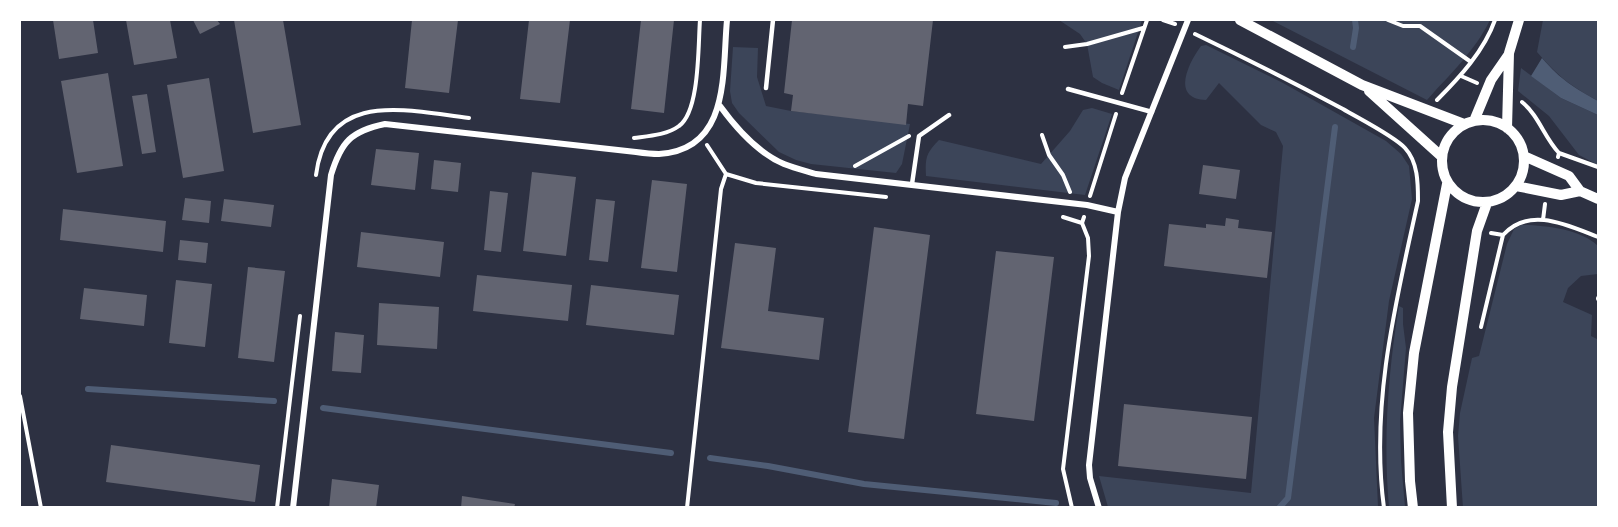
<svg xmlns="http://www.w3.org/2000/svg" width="1618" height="527" font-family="'Playfair Display',serif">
	<rect width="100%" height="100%" fill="#2d3142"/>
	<path fill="#3c4559" d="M1059,20H1142L1119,90L1102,83L1093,77L1087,44L1080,34Z
		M1271,20H1490C1475,51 1450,74 1427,100Z
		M1543,20H1598V101C1569,85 1559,77 1537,52Z
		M1206,45L1283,83L1386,141L1401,154L1409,166L1412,199L1389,301L1374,418L1378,507H1108L1099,476L1251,493L1283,146L1276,132L1261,125L1219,83L1206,100C1170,99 1189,62 1201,46Z
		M733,47L758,48L757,77L766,106L791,111L910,124L902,164L896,173L811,164L796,160L779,152L739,113L732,103L730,91Z
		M1521,68L1561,98L1598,115V165L1579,155L1549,116L1518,91Z
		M1092,108L1112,114L1085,195L926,176C925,158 926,153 939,140L1041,164L1070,131L1083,110Z
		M1521,225C1544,225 1581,229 1598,246V274L1581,276L1568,288L1563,302L1592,315L1591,336L1597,339L1598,338V507L1463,508L1458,436L1460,413L1472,358L1479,356L1507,244L1514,229Z
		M1399,306L1403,308V324L1406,348L1400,421L1401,461L1405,507H1389C1383,440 1388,373 1399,306Z"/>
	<path fill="#4f5d75" d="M1542,58C1561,80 1573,87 1598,101V115L1561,98L1531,76Z"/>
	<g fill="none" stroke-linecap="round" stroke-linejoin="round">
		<path stroke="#4f5d75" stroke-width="6" d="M1353,47L1356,28L1355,20
			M88,389L274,401
			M323,408L671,453
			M710,458L768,466L864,484L1056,503
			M1279,508L1288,498L1335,127"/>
	</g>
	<path fill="#626471" d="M53,20H93L98,53L59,59Z
		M126,20H170L177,58L134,65Z
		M193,20H217L220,24L200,34Z
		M234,20H283L301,125L253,133Z
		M412,20H458L449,93L405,88Z
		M529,20H570L560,103L520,99Z
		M641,20H674L664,113L631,109Z
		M792,20H933L923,106L908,104L906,125L791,111L793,95L784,93Z
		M108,73L123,166L77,173L61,81Z
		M209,78L224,171L183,178L167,85Z
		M147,94L156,152L142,154L132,96Z
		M376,149L419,153L415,190L371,185Z
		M434,160L461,163L458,192L431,189Z
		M1203,165L1240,170L1236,199L1199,194Z
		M532,172L576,177L566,256L523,251Z
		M652,180L687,184L677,272L641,268Z
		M490,191L508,193L501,252L484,250Z
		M185,198L211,201L209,223L182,220Z
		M224,199L274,205L271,227L221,221Z
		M596,199L615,201L608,262L589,260Z
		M63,209L166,221L163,252L60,240Z
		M1226,218L1239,220L1238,228L1272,232L1267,278L1164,266L1169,224L1206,228V224L1225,226Z
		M874,227L930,235L904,439L848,432Z
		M361,232L444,242L440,277L357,267Z
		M180,240L208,243L206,263L178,260Z
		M735,243L776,248L768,311L824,318L819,360L721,348Z
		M996,251L1054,257L1034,421L976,414Z
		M248,267L285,271L274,362L238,358Z
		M477,275L572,285L568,321L473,311Z
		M176,280L212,284L205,347L169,343Z
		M591,285L679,295L674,335L586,325Z
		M84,288L147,295L144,326L80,319Z
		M379,303L439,307L437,349L377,345Z
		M335,332L364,335L361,373L332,371Z
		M1124,404L1252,417L1246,479L1118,466Z
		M111,445L260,465L255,502L106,482Z
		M332,479L379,485L376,508H329Z
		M462,496L515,504L514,508H461Z"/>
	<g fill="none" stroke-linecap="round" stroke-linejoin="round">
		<path stroke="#fff" stroke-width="4" d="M1163,20L1175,24
			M1388,20L1403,26H1420L1471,62
			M1195,34C1245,58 1294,83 1343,109C1358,118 1394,136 1405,148C1418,162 1418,183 1418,201C1396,301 1370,404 1384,508
			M1065,47L1087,44L1143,28
			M1461,76L1477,83
			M1122,93L1147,20
			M1437,100C1460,77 1484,51 1495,20
			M1522,102C1539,116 1544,137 1559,153L1558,157
			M1042,135L1049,155L1063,175L1070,192
			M634,138C649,136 667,135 679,126C700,111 698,45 700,20
			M707,145L726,174L756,183L886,197
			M1559,153L1598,167
			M855,166L909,136
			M316,175C327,88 408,111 469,118
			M1090,196L1116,114
			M1063,217L1082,223
			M1543,220L1545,204
			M1491,233L1503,235C1529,206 1567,225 1598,237
			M1598,299V298
			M1481,327L1503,235
			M20,396L41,508
			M277,508L300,316
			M687,508L721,189L726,174
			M1072,508L1063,469L1089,256L1088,238L1082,223L1084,217"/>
		<path stroke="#fff" stroke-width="4.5" d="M766,88L773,20
			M1068,89L1152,112
			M912,184L919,136L949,115"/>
		<path stroke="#fff" stroke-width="6" d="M720,106C736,128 758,153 784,164C794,168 806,171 816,174L1087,205L1118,212
			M293,508L331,175C341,142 351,131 385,124L636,152C643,153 651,154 659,154C731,150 722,72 727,20
			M1099,508L1090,478L1089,465L1118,212L1125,178L1188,20"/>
		<path stroke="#fff" stroke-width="10" d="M1240,20L1362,85L1464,124
			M1369,91L1441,156
			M1442 161a41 41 0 1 1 82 0a41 41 0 1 1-82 0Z
			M1474,121L1491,80L1509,54
			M1507,128L1509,53L1519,20
			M1524,156L1569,176L1580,191L1598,199
			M1516,186L1561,195L1580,191
			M1413,508L1410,481L1408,413L1414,353L1447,184
			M1452,508L1448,432L1452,387L1477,231L1487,203"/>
	</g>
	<rect width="1618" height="527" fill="none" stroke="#ffffff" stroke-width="42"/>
</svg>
